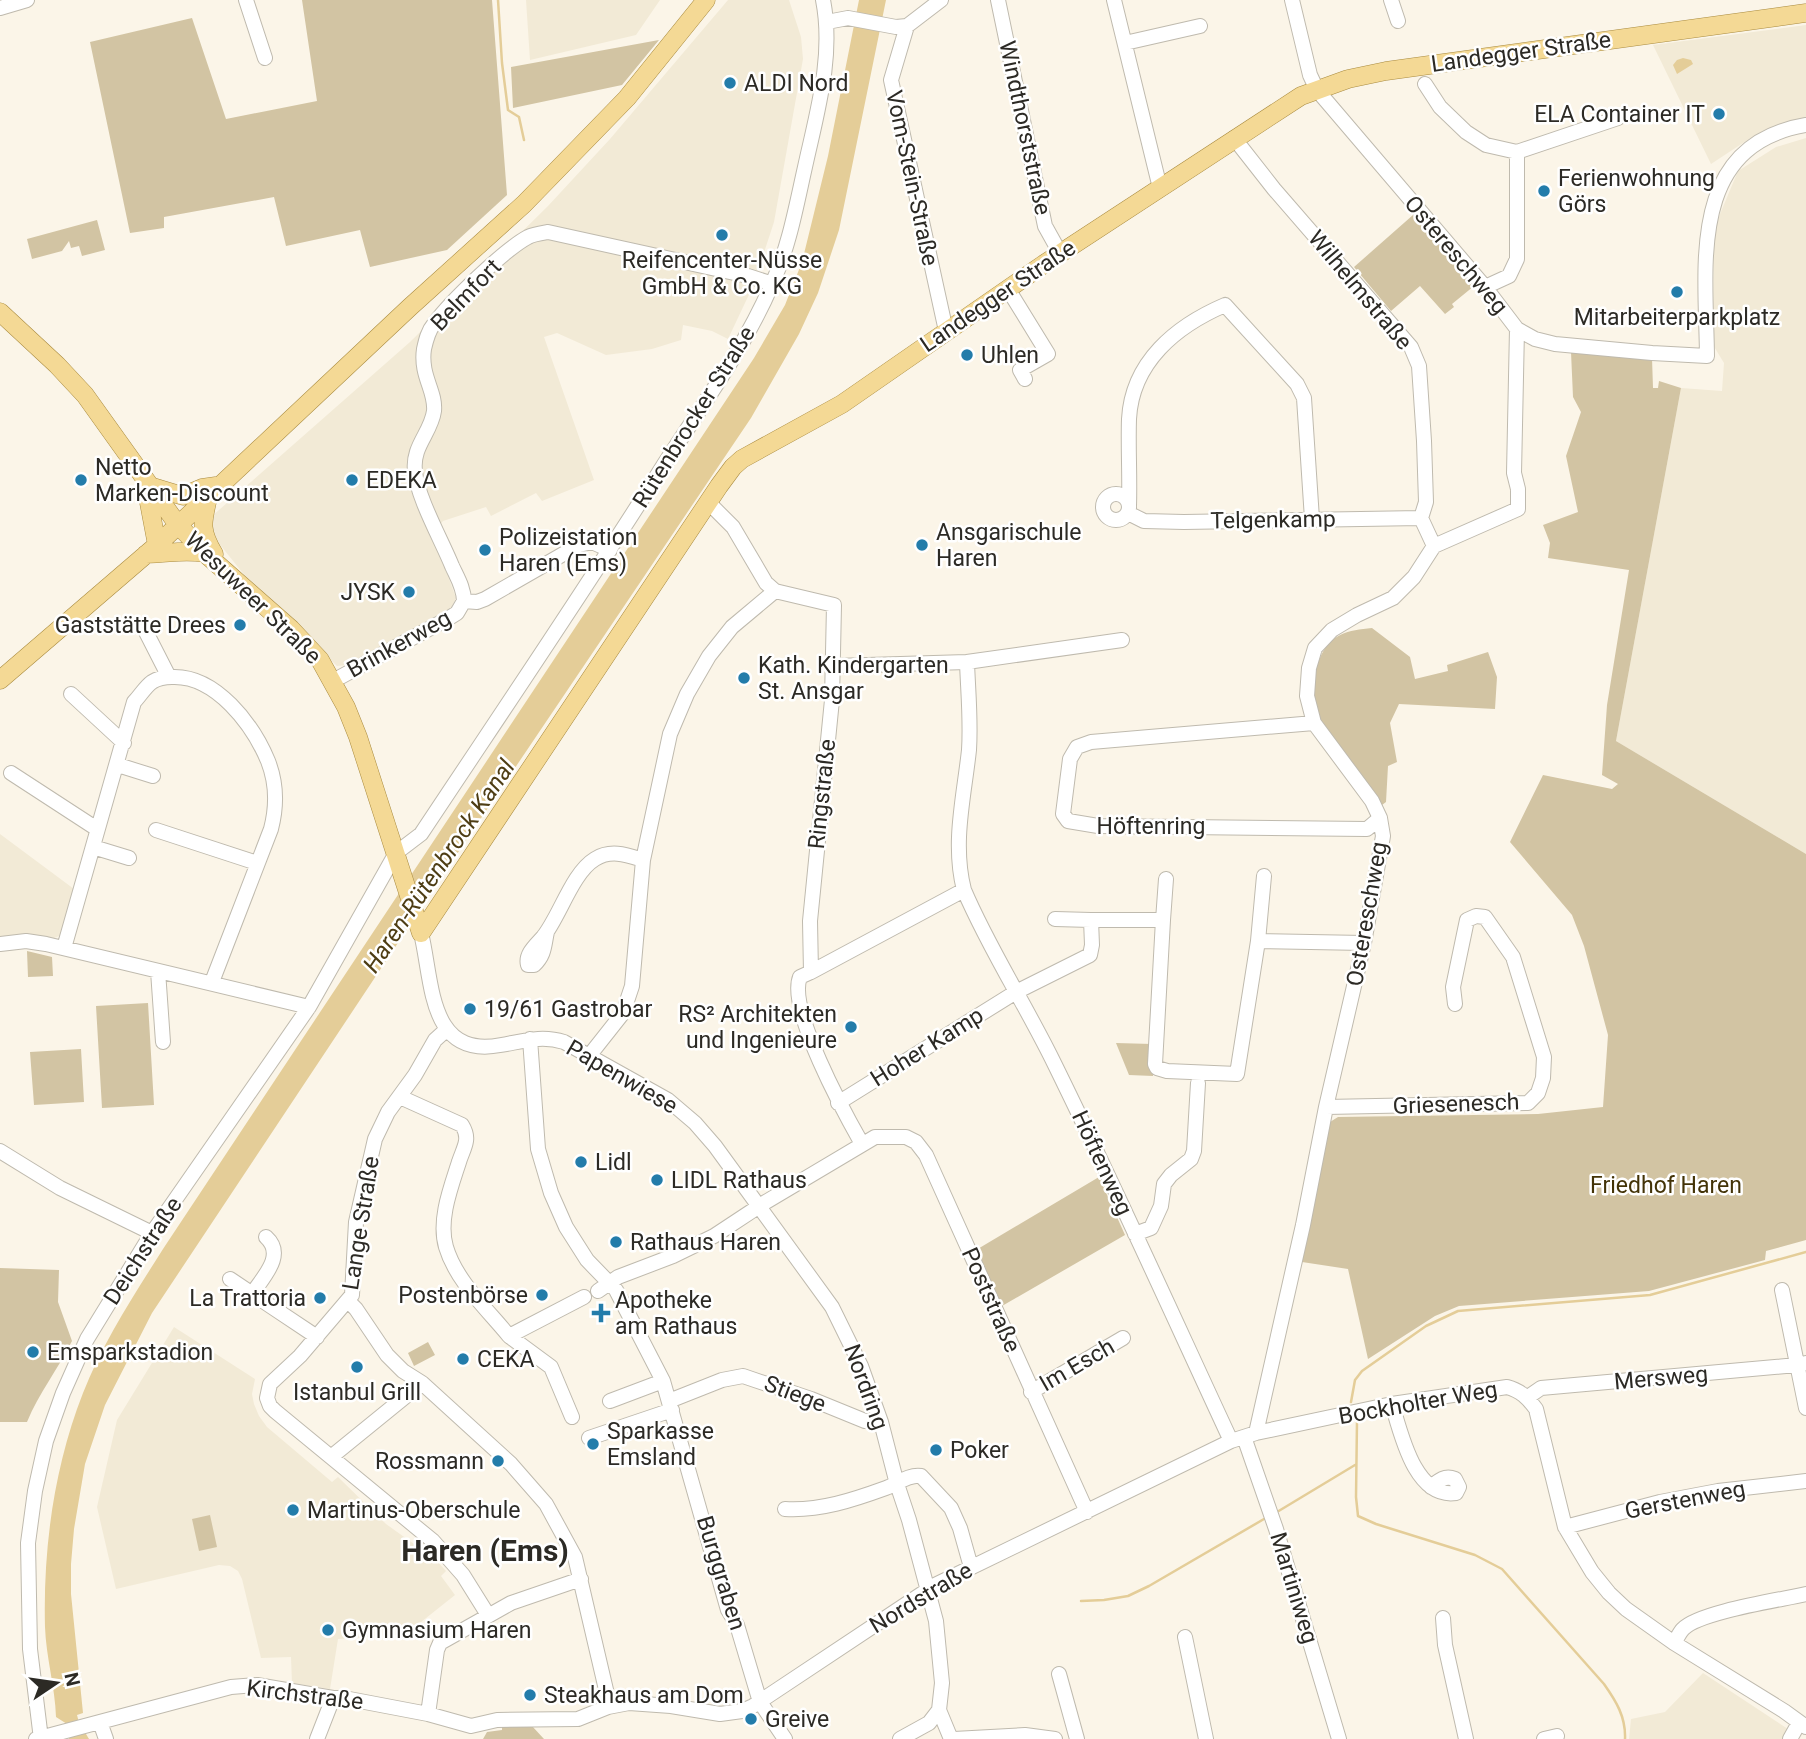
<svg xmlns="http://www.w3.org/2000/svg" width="1806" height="1739" font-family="Roboto,sans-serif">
	<rect width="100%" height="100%" fill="#fbf5e8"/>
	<path fill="#f2ead6" d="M526,0H660L636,35L530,60Z
		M728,0H789L801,37L803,59L774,222L753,286L728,339L712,331L683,325L681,340L652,349L606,355L557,333L544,337L594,480L542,501L536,493L491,516L486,507L443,521L432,533L456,598L451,608L347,665L337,666L246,577L213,536L211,517L410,342L548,206L610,139Z
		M1806,25V119L1793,121L1752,137L1711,164L1653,45Z
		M1806,138V854L1616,741L1681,388L1722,391L1724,363L1713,345L1714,234L1720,214L1738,171L1776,147Z
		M0,834L74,889L62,935L54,938L35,937L0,940Z
		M174,1327L255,1379L252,1394L254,1404L259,1416L267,1427L332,1482L338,1477L386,1524L435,1559L446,1571L441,1576L455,1595L406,1634L338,1639L330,1689L292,1683L291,1657L261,1658L242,1579L238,1571L230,1566L219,1565L116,1589L97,1507L117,1420Z
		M1703,1673L1791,1731L1785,1739H1629L1631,1719L1665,1712Z"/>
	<path fill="#d2c4a3" d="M302,0H492L507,195L447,250L370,267L360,230L286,246L274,197L164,217V228L130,233L90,42L192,18L226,119L317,101Z
		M659,40L622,85L513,108L511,67Z
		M1413,215L1474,286L1452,304L1454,307L1445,314L1420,286L1391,311L1354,267Z
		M97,220L105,250L82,256L79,246L71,248L69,241L62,251L32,259L27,239Z
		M1571,352L1652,358L1653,388H1658L1659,381L1681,388L1616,741L1806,854V1240L1766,1251L1765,1260L1649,1291L1459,1306L1435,1316L1368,1359L1348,1269L1302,1262L1330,1122L1338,1117L1538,1114L1603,1107L1608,1035L1584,946L1572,915L1510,842L1543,775L1612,789L1618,784L1602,775L1607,705L1629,570L1548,558L1550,543L1543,525L1578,512L1566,456L1581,412L1573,397Z
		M1372,628L1410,657L1415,679L1448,671L1447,665L1488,652L1497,677L1495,709L1399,704L1390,723L1397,762L1388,766L1386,802L1382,805C1350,765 1295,713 1320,658C1330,634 1348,630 1372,628Z
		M27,951L52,957L53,976L28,977Z
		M148,1003L154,1105L102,1108L96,1006Z
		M1116,1043L1152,1044L1153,1076L1129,1075Z
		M81,1049L84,1102L34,1105L30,1052Z
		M1099,1177L1125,1235L1002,1306L976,1250Z
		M0,1268L59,1270L58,1302L72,1341C58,1369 39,1393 27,1422H0Z
		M428,1342L435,1355L414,1366L408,1353Z
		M210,1515L217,1547L199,1551L192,1519Z
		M532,1726L544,1739H483L487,1732L502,1730V1727Z"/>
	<path fill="#e4cd98" d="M859,0H886L839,230L818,293L799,334L751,418L467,839L152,1313L105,1405L85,1464L74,1529L71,1564V1594L83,1713L77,1715L82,1734H86L89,1739H69L67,1724L56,1717C55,1687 46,1657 45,1627C43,1548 54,1467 83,1393C103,1342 134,1295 163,1249L754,358L785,305L802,262L828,156Z
		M1683,58L1691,60L1693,64L1677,74L1673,65L1677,60Z"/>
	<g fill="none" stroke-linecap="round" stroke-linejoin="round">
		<path stroke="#e4cd98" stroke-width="2.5" d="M498,0L502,63L508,110L519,117L524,140
			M1351,1402L1355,1380L1362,1371L1426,1326L1458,1311L1650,1295L1806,1252
			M1357,1421L1356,1497L1358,1516L1376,1524L1475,1555L1502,1569L1604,1684C1616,1701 1626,1717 1625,1739
			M1277,1512L1355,1465
			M1081,1601L1104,1600L1128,1596L1149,1586L1264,1519"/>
		<defs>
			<path id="minor" d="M246,0L265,58
				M998,0L1045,226L1060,253
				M1114,0L1160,188
				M1391,0L1398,21
				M0,8L27,0
				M827,22L848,18L896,27L907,26L941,0
				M907,26L891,80L946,331
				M1125,43L1200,26
				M1425,84L1440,107L1466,132L1486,145L1517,152L1618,118
				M1234,138L1274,189L1411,347L1419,366L1424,441L1426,502L1421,518L1434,546
				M1485,287L1509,276L1517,259V152
				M1008,289L1048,354L1020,370L1025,379
				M1517,329L1535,339L1555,344L1652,353L1707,356C1706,265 1687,145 1806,125
				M1103 507a13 13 0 1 1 26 0a13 13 0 1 1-26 0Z
				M709,503L733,527L766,583L775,591L834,605L832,700L810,921L811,972L800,977C787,1009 845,1114 862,1144
				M1129,506C1130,477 1128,448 1129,419C1132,362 1176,326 1225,305L1297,384L1304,398L1312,519
				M1128,513L1144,521L1184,522L1421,518
				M464,601C464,588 457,577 452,566C442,541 417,497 415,471C412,446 431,433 434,411C436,391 420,376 424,349C426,340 428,331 434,324C450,302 504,250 528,237C534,234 542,233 548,232L748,276L773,284
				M145,630L169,677
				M967,662L1122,640
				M333,681L449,618L457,613L464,601L477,602L485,599L579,545L592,542L610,550
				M71,694L124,743
				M1314,723L1091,742L1077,747L1070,759L1063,814L1068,821L1098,826L1367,829L1380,818
				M118,765L153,776
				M11,773L97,829
				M156,830L257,863
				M93,847L129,858
				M964,890C990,951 1026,1005 1055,1065C1116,1189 1173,1316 1231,1441
				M1055,919L1091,920
				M1163,920L1166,879
				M547,932C544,945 545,955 534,965H528C525,954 536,945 543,937C560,916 572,873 595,859C611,849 627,855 643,860
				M421,933C433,982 428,1059 501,1045C524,1041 542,1035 564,1042L668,1100L695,1123L715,1146L832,1307L861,1366L881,1422L897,1484L909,1520L936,1621L942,1683L939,1710L951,1739
				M1258,941L1264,876
				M0,944L26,941L46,944L309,1007
				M64,948L134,702C140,696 145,687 152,682C158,678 166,677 172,677C216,675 253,725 268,761C277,784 277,806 271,829L212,982
				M158,971L163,1042
				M811,972L964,890C952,843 964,797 969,750C971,721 968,691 967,662L834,666
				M446,1030L435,1040L415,1075L388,1112L375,1139L356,1222L352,1295L300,1356L270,1384L267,1398L270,1406L275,1411L433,1541L463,1575L488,1615
				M530,1039L538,1149L551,1193L566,1227L587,1260L616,1290L663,1381L728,1610L737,1625L760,1702L785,1739
				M589,1056L623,1013L632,986L643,860L670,734L687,694L709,656L732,627L775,591
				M400,1097L462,1125C465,1130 467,1135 466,1141C465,1148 461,1155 459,1162C451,1187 438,1220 446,1247C456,1281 487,1309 509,1336L584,1297
				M838,1103L1016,992L1090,955L1092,945L1091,920H1163L1155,1064L1157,1068L1167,1071L1237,1074L1258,941L1364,943
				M1326,1107L1528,1103L1538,1093L1543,1078L1544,1057L1513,957L1485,917L1476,916L1467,920L1453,987L1455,1004
				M0,1151L60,1188L152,1233
				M1135,1234L1151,1228L1161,1206L1164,1184L1171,1175L1191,1159L1194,1151L1198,1083
				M230,1279L317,1337
				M1782,1290L1806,1408
				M598,1291L618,1277L673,1256L714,1236L764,1203L875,1137H906L916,1142L926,1155L1087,1512
				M252,1294C263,1277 286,1255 266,1237
				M348,1301L356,1309L387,1355L403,1371L422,1383L511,1464L546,1504L575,1557L607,1694L608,1707
				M509,1336L551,1367L572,1417
				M1031,1392L1123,1338
				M1528,1397L1541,1388L1797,1365L1806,1363
				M610,1401L663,1381
				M669,1401L722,1380L743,1376L811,1399L865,1421L881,1422
				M1392,1404C1401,1434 1415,1499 1456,1493L1459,1487L1455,1479C1445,1475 1439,1480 1431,1487
				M1256,1433L1303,1225L1326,1107L1364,943L1383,836L1380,818L1372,801L1314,723L1307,696L1309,668L1315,648L1332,630L1357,615L1393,598L1414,577L1434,546L1518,509V489L1514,473L1517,329L1485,287L1317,90L1310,75L1292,0
				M1244,1437L1276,1529L1339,1739
				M589,1438L672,1410
				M331,1457L422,1383
				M785,1509C820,1511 853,1500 886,1488C897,1484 909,1474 921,1476L951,1508L960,1528L971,1567
				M1565,1527L1660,1502L1718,1491L1806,1481
				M1443,1618L1445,1645L1466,1739
				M1185,1637L1206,1739
				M1674,1643C1677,1639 1679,1633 1683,1629C1699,1612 1780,1600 1806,1594
				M1059,1674L1077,1739
				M428,1714L437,1650L440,1643L511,1603L581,1579
				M100,1722L106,1739
				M36,1739L231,1687L257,1685L333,1698H344L428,1714L471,1726L497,1720L578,1719L608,1707L629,1703L671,1706L720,1714L742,1711L753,1706L935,1585L1231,1441L1256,1433L1392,1404L1507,1387C1521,1391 1527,1397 1536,1409L1565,1527L1592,1572L1609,1593L1626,1609L1674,1643L1784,1711L1806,1727
				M41,1739L30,1649L28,1543L35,1491L46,1441L63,1393L87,1339L152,1233L309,1007L396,853L421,834C502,712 585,590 663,466C701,407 744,349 772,284C789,247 796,207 805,167C817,112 834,56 823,0
				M317,1739L333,1698
				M900,1739L929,1723L939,1710
				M954,1739L1025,1735L1055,1739
				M1544,1739L1557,1736
				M1790,1739L1799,1723"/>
			<path id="major" d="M0,312L57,365L85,395L178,525L208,556L291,629L320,660L346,707L358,737L421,933
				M150,486L183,496L202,488L216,486
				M146,487L157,545
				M208,498C202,523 200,531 214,554
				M146,554C169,554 181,549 205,553
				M0,680L157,545L410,307L524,204L627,98L706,0
				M421,933L719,486L733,467L742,459L842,404L1044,264L1301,96L1348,79L1386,71L1806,13"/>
		</defs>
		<use href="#minor" stroke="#bfbaae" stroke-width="16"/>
		<use href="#major" stroke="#a98b40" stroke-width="19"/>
		<use href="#minor" stroke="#fff" stroke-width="14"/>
		<use href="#major" stroke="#f4d995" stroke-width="18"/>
	</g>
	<g fill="#237caa" stroke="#fff" stroke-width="2.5">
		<circle cx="730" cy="83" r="7"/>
		<circle cx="1719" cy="114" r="7"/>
		<circle cx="1544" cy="191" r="7"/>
		<circle cx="722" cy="235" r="7"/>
		<circle cx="1677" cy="292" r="7"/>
		<circle cx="967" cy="355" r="7"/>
		<circle cx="81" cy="480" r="7"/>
		<circle cx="352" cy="480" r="7"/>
		<circle cx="922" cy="545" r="7"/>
		<circle cx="485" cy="550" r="7"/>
		<circle cx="409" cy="592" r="7"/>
		<circle cx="240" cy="625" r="7"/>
		<circle cx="744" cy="678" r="7"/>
		<circle cx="470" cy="1009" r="7"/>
		<circle cx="851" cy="1027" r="7"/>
		<circle cx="581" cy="1162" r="7"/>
		<circle cx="657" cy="1180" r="7"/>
		<circle cx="616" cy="1242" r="7"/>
		<circle cx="542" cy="1295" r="7"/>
		<circle cx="320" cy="1298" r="7"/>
		<path d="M597.5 1302.5h7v7h7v7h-7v7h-7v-7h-7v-7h7z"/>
		<circle cx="33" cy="1352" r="7"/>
		<circle cx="463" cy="1359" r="7"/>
		<circle cx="357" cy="1367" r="7"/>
		<circle cx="593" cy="1444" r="7"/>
		<circle cx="936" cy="1450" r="7"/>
		<circle cx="498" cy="1461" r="7"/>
		<circle cx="293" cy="1510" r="7"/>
		<circle cx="328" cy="1630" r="7"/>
		<circle cx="530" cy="1695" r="7"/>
		<circle cx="751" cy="1719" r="7"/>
	</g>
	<g text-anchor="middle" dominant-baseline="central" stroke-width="5" stroke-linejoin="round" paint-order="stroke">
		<g font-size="23" fill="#2c2a25" stroke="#fff">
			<text transform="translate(1521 52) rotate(-8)">Landegger Straße</text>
			<text transform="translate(1025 128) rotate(78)">Windthorststraße</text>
			<text transform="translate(912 178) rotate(78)">Vom-Stein-Straße</text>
			<text transform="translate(1456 255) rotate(50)">Ostereschweg</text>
			<text transform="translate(1360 290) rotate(50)">Wilhelmstraße</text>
			<text transform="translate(466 295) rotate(-46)">Belmfort</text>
			<text transform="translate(998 296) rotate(-34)">Landegger Straße</text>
			<text transform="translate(694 417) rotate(-58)">Rütenbrocker Straße</text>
			<text transform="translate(1273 520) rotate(-1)">Telgenkamp</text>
			<text transform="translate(253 598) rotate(44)">Wesuweer Straße</text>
			<text transform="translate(399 644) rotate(-29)">Brinkerweg</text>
			<text transform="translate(822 794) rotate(-84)">Ringstraße</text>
			<text x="1151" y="826">Höftenring</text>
			<text transform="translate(1367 914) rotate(-80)">Ostereschweg</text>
			<text transform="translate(927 1047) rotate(-32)">Hoher Kamp</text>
			<text transform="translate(622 1077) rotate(30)">Papenwiese</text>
			<text transform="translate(1456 1104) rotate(-2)">Griesenesch</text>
			<text transform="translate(1102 1163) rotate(65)">Höftenweg</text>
			<text transform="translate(361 1223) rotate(-81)">Lange Straße</text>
			<text transform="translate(143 1251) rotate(-57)">Deichstraße</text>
			<text transform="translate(991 1300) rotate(66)">Poststraße</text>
			<text transform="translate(1077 1365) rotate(-30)">Im Esch</text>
			<text transform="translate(1661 1378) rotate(-5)">Mersweg</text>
			<text transform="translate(866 1387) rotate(70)">Nordring</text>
			<text transform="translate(795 1394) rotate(21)">Stiege</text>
			<text transform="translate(1418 1403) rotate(-10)">Bockholter Weg</text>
			<text transform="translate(1685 1500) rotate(-11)">Gerstenweg</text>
			<text transform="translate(721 1573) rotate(73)">Burggraben</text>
			<text transform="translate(1294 1588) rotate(73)">Martiniweg</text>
			<text transform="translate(921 1598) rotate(-31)">Nordstraße</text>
			<text transform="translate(305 1695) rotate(7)">Kirchstraße</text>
		</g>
		<g font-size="23" fill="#2c2a25" stroke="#fff" text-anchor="start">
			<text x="744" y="83">ALDI Nord</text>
			<text x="1705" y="114" text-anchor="end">ELA Container IT</text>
			<text x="1558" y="178">Ferienwohnung<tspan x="1558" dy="26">Görs</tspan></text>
			<text x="722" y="260" text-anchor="middle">Reifencenter-Nüsse<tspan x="722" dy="26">GmbH &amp; Co. KG</tspan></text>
			<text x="1677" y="317" text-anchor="middle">Mitarbeiterparkplatz</text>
			<text x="981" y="355">Uhlen</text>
			<text x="95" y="467">Netto<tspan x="95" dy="26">Marken-Discount</tspan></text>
			<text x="366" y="480">EDEKA</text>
			<text x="936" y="532">Ansgarischule<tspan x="936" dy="26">Haren</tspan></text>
			<text x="499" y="537">Polizeistation<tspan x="499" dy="26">Haren (Ems)</tspan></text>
			<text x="395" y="592" text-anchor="end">JYSK</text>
			<text x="226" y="625" text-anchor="end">Gaststätte Drees</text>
			<text x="758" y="665">Kath. Kindergarten<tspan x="758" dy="26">St. Ansgar</tspan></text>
			<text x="484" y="1009">19/61 Gastrobar</text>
			<text x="837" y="1014" text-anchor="end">RS² Architekten<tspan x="837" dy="26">und Ingenieure</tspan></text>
			<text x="595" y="1162">Lidl</text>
			<text x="671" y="1180">LIDL Rathaus</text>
			<text x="630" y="1242">Rathaus Haren</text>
			<text x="528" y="1295" text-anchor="end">Postenbörse</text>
			<text x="306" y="1298" text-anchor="end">La Trattoria</text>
			<text x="615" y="1300">Apotheke<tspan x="615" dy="26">am Rathaus</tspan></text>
			<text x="47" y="1352">Emsparkstadion</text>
			<text x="477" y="1359">CEKA</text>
			<text x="357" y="1392" text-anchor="middle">Istanbul Grill</text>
			<text x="607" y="1431">Sparkasse<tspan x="607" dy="26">Emsland</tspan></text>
			<text x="950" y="1450">Poker</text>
			<text x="484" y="1461" text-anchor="end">Rossmann</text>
			<text x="307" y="1510">Martinus-Oberschule</text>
			<text x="342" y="1630">Gymnasium Haren</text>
			<text x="544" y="1695">Steakhaus am Dom</text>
			<text x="765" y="1719">Greive</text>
		</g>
		<g font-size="23" fill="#433307" stroke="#fff">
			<text x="1666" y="1185">Friedhof Haren</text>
		</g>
		<g font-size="24" font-style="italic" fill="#4e3d14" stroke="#fff">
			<text transform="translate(439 866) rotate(-56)">Haren-Rütenbrock Kanal</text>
		</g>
		<g font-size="30" font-weight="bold" fill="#2c2a25" stroke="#fff">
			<text x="485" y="1550">Haren (Ems)</text>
		</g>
	</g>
	<g transform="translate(56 1683) rotate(77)" stroke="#ffffff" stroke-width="5" paint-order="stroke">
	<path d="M0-5L12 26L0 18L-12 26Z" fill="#2c2a25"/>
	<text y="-10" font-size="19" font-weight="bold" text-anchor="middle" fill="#2c2a25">N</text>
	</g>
</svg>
